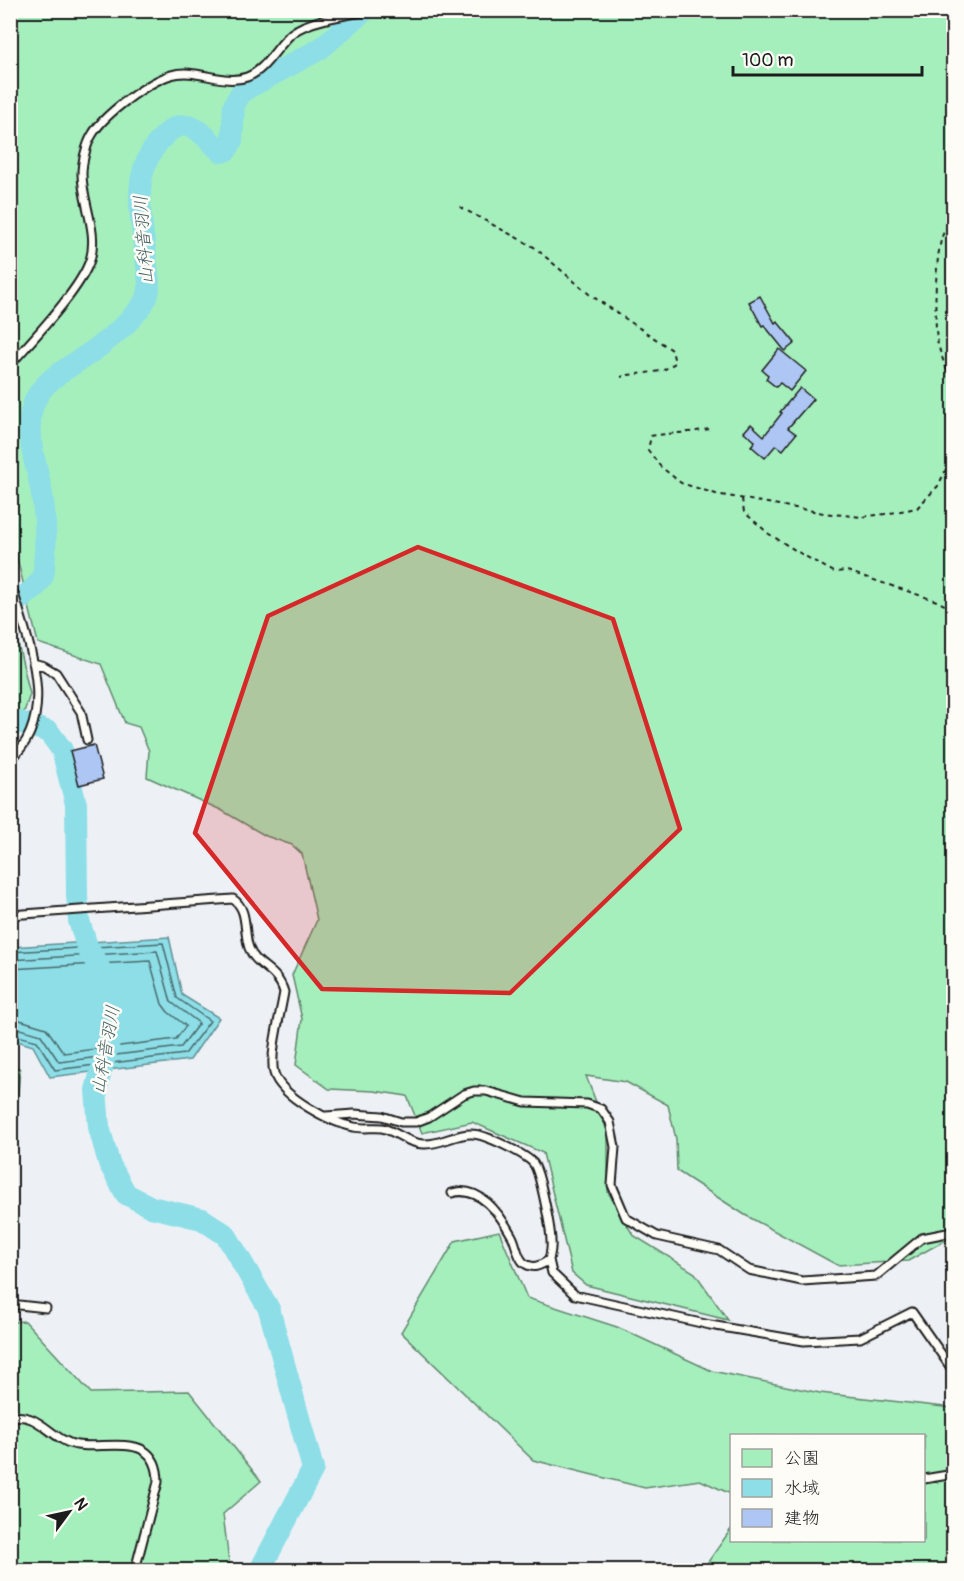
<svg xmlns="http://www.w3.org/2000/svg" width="964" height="1581" font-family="Pangolin,'Klee One',sans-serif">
	<rect width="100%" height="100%" fill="#edf1f6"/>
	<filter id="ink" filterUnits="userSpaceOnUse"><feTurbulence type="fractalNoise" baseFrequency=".0167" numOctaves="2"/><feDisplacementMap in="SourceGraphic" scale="12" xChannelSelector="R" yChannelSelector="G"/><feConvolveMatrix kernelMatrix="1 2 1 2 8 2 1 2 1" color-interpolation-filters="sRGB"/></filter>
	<g filter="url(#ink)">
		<path fill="#a5efbd" stroke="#60866c" stroke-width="1.5" d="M10,11H953V1236L908,1261L837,1265L745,1215L677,1171L676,1139L668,1105L626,1082L586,1076L608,1133V1192L633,1235L695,1273L728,1320L586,1285L572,1273L543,1153L472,1122L422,1133L407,1096L374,1091L329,1089L296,1065L302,1019L292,975L317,920L302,854L292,845L266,836L221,810L147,777L149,751L139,727L125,723L101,664L38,643L11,534Z
			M10,610L30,694L16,737L11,740Z
			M11,1063L20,1069L16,1118L11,1141Z
			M499,1231L527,1298L617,1327L712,1371L820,1393L953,1408V1570H711L706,1565L731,1529L732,1540H924V1436H732L731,1494L700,1480L645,1488L533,1460L401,1332L455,1241Z
			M25,1321L91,1393L189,1391L261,1481L223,1514L230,1570H11V1322Z"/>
		<path fill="#8ddee7" stroke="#609096" stroke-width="1.5" d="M169,937L182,995L219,1018L190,1060L50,1077L33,1046L11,1039V947Z"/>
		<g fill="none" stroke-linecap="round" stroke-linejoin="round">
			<path stroke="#496a6d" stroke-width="1.5" d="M10,952L163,943L177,998L210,1021L185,1054L55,1070L37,1041L10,1034
				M10,960L157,951L171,1002L199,1023L181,1047L59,1062L41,1035L10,1026
				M10,969L150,961L162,1004L168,1012L186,1026L176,1039L64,1053L46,1028L10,1017"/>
			<path stroke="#8ddee7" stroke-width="22" d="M10,606C22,597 38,589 43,575C45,569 44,559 45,553C46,532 45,510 41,489C36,462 24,433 33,405C43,378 71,367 93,351C112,337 136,318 147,297C151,289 148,275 147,266C142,219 127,170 166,134C188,113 205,136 221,152L227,150L232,141L234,105L242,91L320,49L365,10
				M10,719L49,732L62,750L76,804L77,895L79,921L88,949L99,967
				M109,1042L96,1090L99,1127L109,1163L126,1194L151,1207L202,1219L226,1235L269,1309L313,1469L260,1570"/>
		</g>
		<path fill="#adc6f3" stroke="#1c1c1c" stroke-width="1.5" d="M760,296L775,323L777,321L795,343L785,351L764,325L762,326L749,302Z
			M779,349L806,371L790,391L780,383L776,387L766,379L768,375L762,370Z
			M800,388L813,399L788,428L796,434L783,450L776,445L765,458L751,446L755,441L744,432L751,424L764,436L782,413L780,412Z
			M94,745L103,779L79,785L70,751Z"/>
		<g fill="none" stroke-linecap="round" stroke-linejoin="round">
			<defs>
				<path id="lane" d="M10,365C32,340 81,289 90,260C99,232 82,202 82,174C82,163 86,145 92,135C104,114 148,82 171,75C196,67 222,86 247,77C266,70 277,46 292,33C309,19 353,14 375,10
					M10,580C25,635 62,715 10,760
					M33,663L44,666L56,673L81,712L87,740
					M10,915L233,899C249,910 243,931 249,948C256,967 277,968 284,992C281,1012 269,1055 274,1073C281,1097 332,1123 354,1127C363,1129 373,1127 382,1128C396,1131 408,1144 424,1144C441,1145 456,1133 472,1134C485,1134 525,1154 533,1163C540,1171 551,1230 551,1242C552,1248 550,1255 549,1260C540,1266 532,1270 523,1262C517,1256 516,1243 512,1236C500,1214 479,1185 452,1193
					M326,1116L354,1114L382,1116L401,1122H416L429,1117L464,1094L474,1091H486L525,1102L587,1104L601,1109L610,1122L615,1147L612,1185L626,1218L657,1236L719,1250L749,1270L802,1281L876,1276L922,1238L952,1232L954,1234
					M549,1260L552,1273L575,1295L710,1325L804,1341L860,1338L912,1312L954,1372
					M10,1304L46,1308
					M10,1418C37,1409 53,1442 77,1445C95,1448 128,1441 143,1450C155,1457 158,1469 158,1482L135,1570
					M924,1479L954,1474"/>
			</defs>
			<use href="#lane" stroke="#1c1c1c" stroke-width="11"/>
			<path stroke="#1c1c1c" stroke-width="2" stroke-dasharray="4.5 4.5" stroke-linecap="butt" d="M460,207L534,247L589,294L672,350L675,363L662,371L628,375L621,377
				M954,218C950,223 946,228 943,234C935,254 934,317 937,339C940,356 948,371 954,387
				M709,429C689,433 670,433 651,436L648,450L660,466L681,483L716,494L824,513L861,517L885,514L917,508L938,486L954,453
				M742,499L744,512L769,534L803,555L834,572L847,571L937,601L954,610"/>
			<use href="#lane" stroke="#fdfcf7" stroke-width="7"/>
		</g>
	</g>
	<path fill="#d62828" fill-opacity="0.2" stroke="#d62828" stroke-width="4.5" stroke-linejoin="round" d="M418,547L613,619L680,829L510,993L322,989L195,833L268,616Z"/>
	<g text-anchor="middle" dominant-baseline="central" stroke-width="5" stroke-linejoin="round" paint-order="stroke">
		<g font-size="18" font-style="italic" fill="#446063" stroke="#fdfcf7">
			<text transform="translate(144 240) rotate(-94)">山科音羽川</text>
			<text transform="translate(106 1050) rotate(-80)">山科音羽川</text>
		</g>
	</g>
	<rect width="964" height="1581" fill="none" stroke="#fdfcf7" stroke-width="36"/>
	<rect x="18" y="18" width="928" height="1545" fill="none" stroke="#1c1c1c" stroke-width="2" filter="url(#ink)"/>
	<rect x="730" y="1434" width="195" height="108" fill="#fdfcf7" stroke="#a3a29f" stroke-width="1.5"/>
	<rect x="742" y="1449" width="30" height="18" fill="#a5efbd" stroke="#a3a29f" stroke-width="1.5"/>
	<text x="784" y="1464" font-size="18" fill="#1c1c1c">公園</text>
	<rect x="742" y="1479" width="30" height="18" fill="#8ddee7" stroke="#a3a29f" stroke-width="1.5"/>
	<text x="784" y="1494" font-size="18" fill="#1c1c1c">水域</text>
	<rect x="742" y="1509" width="30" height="18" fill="#adc6f3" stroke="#a3a29f" stroke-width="1.5"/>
	<text x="784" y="1524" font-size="18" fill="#1c1c1c">建物</text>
	<g transform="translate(69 1512) rotate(57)" stroke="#fdfcf7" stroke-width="4.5" paint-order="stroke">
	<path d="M0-4.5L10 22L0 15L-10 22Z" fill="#1c1c1c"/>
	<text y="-9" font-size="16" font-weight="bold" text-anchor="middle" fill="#1c1c1c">N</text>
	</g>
	<path d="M733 66v9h189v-9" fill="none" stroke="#1c1c1c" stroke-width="3"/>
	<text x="742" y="66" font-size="18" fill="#1c1c1c" stroke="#fdfcf7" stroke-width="4.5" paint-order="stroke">100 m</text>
</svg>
